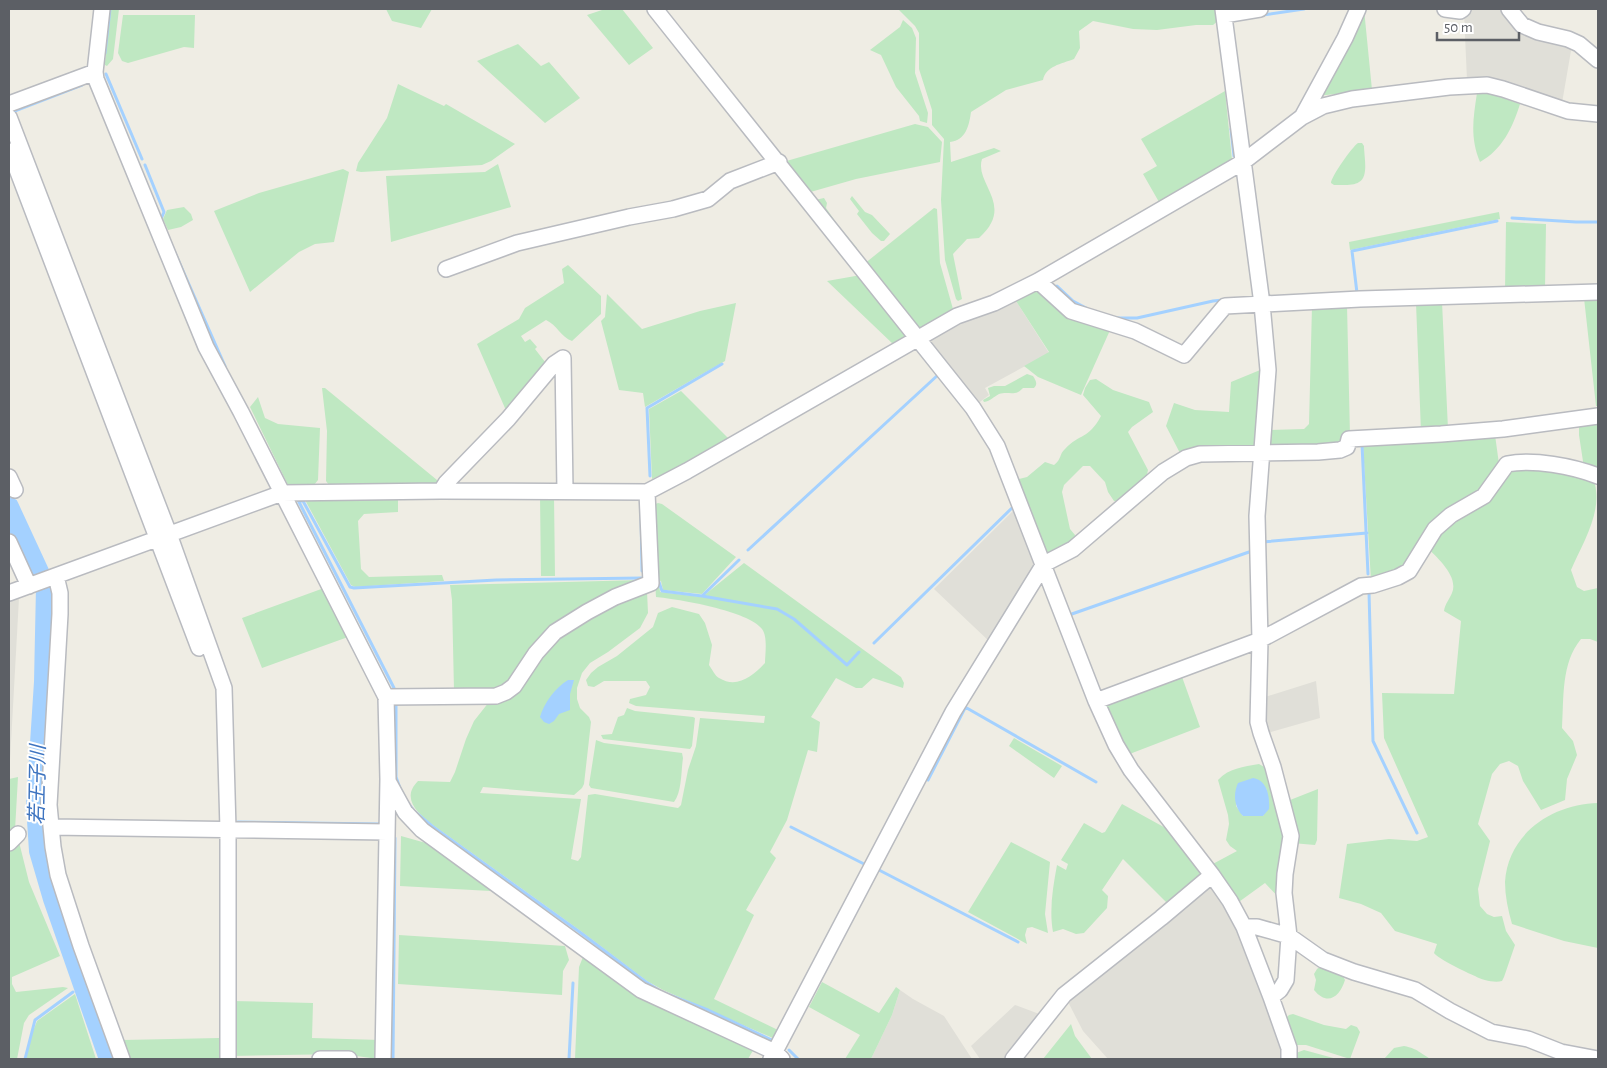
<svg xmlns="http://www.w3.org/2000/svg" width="1607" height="1068" font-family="'Alegreya Sans','Noto Sans JP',sans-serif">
	<rect width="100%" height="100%" fill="#efede4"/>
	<path fill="#e0dfd8" d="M1470,9H1503L1572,45L1562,103L1467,80L1464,13Z
		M1016,301L1049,353L985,388L989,395L976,405L928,340L965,322Z
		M1016,508L1039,565L991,643L934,589Z
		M19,598L9,779V601Z
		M1316,681L1320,718L1264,734L1262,698Z
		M1209,881L1230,912L1282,1037L1283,1059H1108L1083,1031L1066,998Z
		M900,990L913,999L944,1016L972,1059H871L892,1015Z
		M1015,1005L1042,1015L1009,1059H980L971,1046Z"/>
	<path fill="#bfe8c2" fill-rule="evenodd" d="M111,9H119L113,59L107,66L105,65V62Z
		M386,9H432L421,28L392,21Z
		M605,9H622L653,48L629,65L587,15Z
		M898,9H1218L1219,20L1213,25H1196L1157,30L1133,29L1093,21L1079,31L1080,48L1074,59C1061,64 1046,66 1043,80L1006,90L971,112C969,126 966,140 950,142L951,162L994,148L1001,151L982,159C974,184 1016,205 979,238L967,239L953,254L962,299L958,301L956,299L945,260L941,200L944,139L932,125V110L919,69V33L915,26Z
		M1364,9L1372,90L1317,96Z
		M123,15H195L194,48L184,47L128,63L122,61L118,53Z
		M903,20L912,28L916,38L915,73L928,113L927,123L920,121L919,116L896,87L881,55L870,50L900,27Z
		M518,44L541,66L549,62L580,98L545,123L477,61Z
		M398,84L444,106L446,104L515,144L491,161L482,165L361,172L356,171L358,163L387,118Z
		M1225,91L1232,160L1159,202L1143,174L1157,166L1141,139Z
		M1486,92L1520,104C1513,127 1502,150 1480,162C1470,138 1473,119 1477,93Z
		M915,124L928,127L942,142L940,162L856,179L807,193L783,162Z
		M1358,143H1362L1364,146C1364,156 1369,177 1359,182C1354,186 1341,185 1334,185L1331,183C1331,177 1352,147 1358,143Z
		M498,164L511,207L391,242L386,176L485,172Z
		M343,169L349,172L334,242L315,244L299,252L250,292L214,211L259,193Z
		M852,196L865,212L872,215L890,234L884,241H881L872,233L857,214L859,211L850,199Z
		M824,198L827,203L826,208L837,224L857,248L856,252L815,200Z
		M184,207L191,214L193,220L181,227L168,230L163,219L167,210Z
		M934,208L937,209L940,263L953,309V312L919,330L864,264Z
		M1499,212L1500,219L1350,250L1349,242Z
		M1506,222L1546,224L1545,289L1505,291Z
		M568,265L601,296V314L572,341C561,337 557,325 546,320L521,336L525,342L530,339L537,347L535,349L549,367L508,415L477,344L519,319L525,308L564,283L562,269Z
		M861,275L908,332L907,338L894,345L827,281Z
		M1037,288L1111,328L1081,395L1038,377L1024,366L1049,352L1016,301Z
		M607,294L642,329L700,311L736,303L725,361L645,407L643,393L619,390L601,321L605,317Z
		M1598,297V406H1596L1584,298Z
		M1442,302L1448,429L1421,432L1416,303Z
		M1347,305L1350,436L1344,445L1265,449L1268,430L1304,429L1309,424L1312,306Z
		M1265,368L1256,446L1182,457L1166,426L1174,403L1195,410L1229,412L1231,382Z
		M1027,374L1033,376C1036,381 1038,384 1034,388H1023C1015,397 1009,391 999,394C993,397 991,401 984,402L983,400L990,396L988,388L994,386H1005Z
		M1096,379L1113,390L1149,402L1153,412L1132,427L1128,432L1148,470L1146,479L1121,502L1114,501L1108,492L1105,482L1090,466H1083L1064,485L1062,492L1070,529L1075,535L1074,541L1044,556L1018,485L1019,479L1027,477L1045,462L1054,465C1062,459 1059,454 1065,449C1080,433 1088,440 1101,416L1083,395L1085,388L1090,380Z
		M322,388H325L437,480V484L329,485L326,481L327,431Z
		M681,391L729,439L682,466L652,479L649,409Z
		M258,397L265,418L278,424L320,428L318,480L314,485H288L250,407Z
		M1598,422V473L1584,468L1579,435V425Z
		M1495,435L1499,464L1489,484L1466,504L1404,571L1371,581L1363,445L1451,441Z
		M1512,465L1593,478C1605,509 1583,542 1571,570L1577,587L1584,591L1598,588V642L1590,639H1581C1561,663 1564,698 1562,728L1573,741L1577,755L1567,779L1565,800L1541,810L1523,781L1518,766L1509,761L1500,764L1492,774L1478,824L1490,841L1478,889L1480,906L1487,914L1494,917L1502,916L1506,931L1515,945L1504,977L1502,981C1494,983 1482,980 1475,976C1467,973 1437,958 1434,953L1437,944L1395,931L1381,913L1361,904L1339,898L1347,844L1389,839L1417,841L1428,837L1384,738L1382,693L1454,694L1461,621L1444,611C1445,604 1449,600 1452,593C1459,576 1437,558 1427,547Z
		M540,496H554L555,576H541Z
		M398,497V512L364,514L358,521L361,569L369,577L442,575L444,581L355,587L351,585L304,498Z
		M658,503L662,504L736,557L702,594L663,590L661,581L655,580L653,505Z
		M744,563L901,677L904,683L903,688L873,678L862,688H856L836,678L811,717L820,722L817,752L808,750L787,820L770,852L776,858L746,910L754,915L714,999L780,1031L775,1039L663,990L647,981L582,932L433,825C419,814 400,799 418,781L450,782L455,772L466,739L474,721L489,702L556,635L598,609L647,591L648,613L640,628L608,652L590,663L582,673L577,688V699L580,708L589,717L591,722L584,784L582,788L574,795L483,787L480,793L581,799L571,859L578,861L581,857L588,795L595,794L678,808L681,805L688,770L696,746L700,718L764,723L765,716L636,706L629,703L630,699L646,695L650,687L646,681H604L594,687L588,686L586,680L591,673L598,667L617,656L653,627L658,613L672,607L699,614L705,623L712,645L709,665C712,669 715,676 719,678C737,689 753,676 765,663C765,654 768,637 762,629C749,611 678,599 656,597L655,582L659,583L660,592L702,597Z
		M641,580L577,613L503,689L454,691L452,600L450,585Z
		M324,588L348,637L262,668L242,618Z
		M1181,674L1200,727L1127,755L1101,705Z
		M627,708L635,711L693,717L695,718L692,746L690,749L603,739L601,735L612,734L618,717L624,715Z
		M1014,738L1062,766L1054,778L1009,746Z
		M596,740L604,743L682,753L683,758C681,771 682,792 674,802L591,788L589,785Z
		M1259,764L1266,768L1289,834L1282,901L1265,883L1236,904L1209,866L1237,851L1230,846L1226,840L1229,824L1228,815L1218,780C1229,768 1243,767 1259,764ZM1266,788L1269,805L1263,816H1243L1236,806V789Z
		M18,777L15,830L9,836V779Z
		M1318,789L1317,840L1315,845L1292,843L1285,802Z
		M1598,803V948L1564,941L1512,924C1508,910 1505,896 1505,882C1508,833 1553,804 1598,803Z
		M1122,804L1171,831L1205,874L1171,907L1123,859L1102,890L1108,896L1107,908L1084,933L1076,934L1063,929L1053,932C1049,910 1053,887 1057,865L1066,870L1068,864L1061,860L1084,823L1102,833L1105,832Z
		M401,836L426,843L491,891L400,886Z
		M19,842L29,882L60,956L12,977V984L16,992L63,987L68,988L29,1015L24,1023L17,1059H9V848Z
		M1011,842L1050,862L1045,914L1048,933L1032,927L1027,928L1025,935L1027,944L968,912Z
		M399,935L565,946L569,960L563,971L562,995L398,984Z
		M583,957L755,1047L748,1059H575L579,967Z
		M1321,966L1342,974L1345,980C1340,996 1328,1007 1314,990L1316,980L1314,974L1317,969Z
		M822,982L879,1013L896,987L900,990L892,1015L871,1059H845L860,1035L809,1007Z
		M75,994L96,1059H26L33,1031L37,1021Z
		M232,1001L313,1003L312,1038L381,1040L378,1059L342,1054L232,1056Z
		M1293,1014L1324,1025L1346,1029L1351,1025L1357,1027L1360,1032L1350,1059L1306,1045H1294L1286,1018L1289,1015Z
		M1071,1024L1075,1036L1092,1059H1043Z
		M219,1038L220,1059H127L122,1046L123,1040Z
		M1404,1046C1419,1049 1419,1053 1431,1059H1384L1394,1048Z
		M1304,1050L1337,1059H1294L1296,1053Z"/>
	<path fill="#a4d1ff" d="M568,680H574L570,694V710L559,714L554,721L549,724L544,722L540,717C544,703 555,688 568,680Z
		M1253,778C1267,780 1270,796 1269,809L1263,816H1243C1234,807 1233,794 1238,783Z"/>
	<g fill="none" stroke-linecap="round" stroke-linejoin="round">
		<path stroke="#a4d1ff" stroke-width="3" d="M1263,15L1304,9
			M105,53L110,9
			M106,74L142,159
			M12,112L82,85
			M1231,129L1234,156
			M145,165L164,212L161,219L162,221
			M1512,218L1576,222H1598
			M172,246L225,366
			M1057,286L1073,301L1086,308
			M1357,293L1352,251L1497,221
			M1116,318H1137L1213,301L1223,300
			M1363,444H1362L1368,574
			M650,476L647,408L722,364
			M298,500L303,501L350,587L354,588L496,580L643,578
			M298,500L394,688
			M641,514L642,571
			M1262,542L1367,533
			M748,550L939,374
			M659,582L662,591L702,596L777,609L794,619L847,665L859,652
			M1369,592L1373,741L1417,833
			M702,596L739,560
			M1069,615L1249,552
			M874,643L1013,507
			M396,703V777L401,791
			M965,707L1096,782
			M928,780L965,708
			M408,803L414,811L432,826L581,933L646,982L662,992L708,1010L774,1041
			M238,822L379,824
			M791,827L866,865
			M877,869L1018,942
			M789,1050L798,1059
			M25,1059L35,1020L73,992
			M393,1059L395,838
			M569,1059L573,983"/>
		<path stroke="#a4d1ff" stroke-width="20" d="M9,507L46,587L44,682L36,805L39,851L53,899L109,1059"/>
		<defs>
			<path id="minor" d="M102,9L95,72L96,79L206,347L241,412L386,697L388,779L383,1059
				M655,9L973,408L997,446L1096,701L1116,745L1131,770L1212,875L1230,901L1244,927L1271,997L1289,1048V1059
				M1223,9L1262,304L1268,370L1257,516L1260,640L1258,722L1261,733L1273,767L1291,836L1285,874L1284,893L1289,936L1286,980L1280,990L1271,997
				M1445,9L1460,11L1463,9
				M1509,9L1522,25L1538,32L1568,39L1579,44L1598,60
				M1224,15L1260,9
				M9,104L95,72
				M9,117L169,534L224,688L228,829V1059
				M1302,117L1345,38L1358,9
				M10,151L199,648
				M446,269L517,243L629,217L673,209L708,199L730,181L779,162
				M1038,281L1071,311L1135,331L1184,355L1225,306L1360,299L1598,292
				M563,358L565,491
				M9,477L15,490
				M441,491L446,483L508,419L554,364L563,358
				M9,542L29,586
				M56,576L60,593V614L49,805L53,847L58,875L81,946L122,1059
				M9,593L282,493L441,491L647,492L687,471L957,316L994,303L1038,281L1243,162L1302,117L1323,106L1352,99L1449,87L1487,85L1503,89L1568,111L1598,114
				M386,697L496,696L506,692L514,686L536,653L555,632L587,612L615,597L651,583L647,492
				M1096,701L1260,640L1361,586L1373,585L1398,577L1409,571L1435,529L1451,515L1484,496L1507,464C1534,459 1572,466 1598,476
				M388,781L405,812L422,830L641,990L775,1052L782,1059
				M51,827L387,832
				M9,843L18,834
				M1244,927H1257L1289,936L1323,960L1354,972L1415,990L1450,1011L1491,1032L1528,1039L1561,1052L1598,1059
				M320,1059H349
				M771,1059L953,712L1044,564L1073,549L1163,472L1186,458L1200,454L1318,452L1340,450L1347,447L1349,439L1441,434L1503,429L1598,416
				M1013,1059L1064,995L1161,918L1212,875"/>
		</defs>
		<use href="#minor" stroke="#b9bbc0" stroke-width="18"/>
		<use href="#minor" stroke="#fff" stroke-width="15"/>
	</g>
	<g text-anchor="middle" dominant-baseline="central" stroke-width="4" stroke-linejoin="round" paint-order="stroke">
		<g font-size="20" font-style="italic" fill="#3e74c0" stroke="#fff">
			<text transform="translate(38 785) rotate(-89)">若王子川</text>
		</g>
	</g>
	<rect width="1607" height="1068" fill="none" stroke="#5c5f65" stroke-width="20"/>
	<path d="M1437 32v8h82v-8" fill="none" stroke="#5c5f65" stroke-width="2.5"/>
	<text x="1444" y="32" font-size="15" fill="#5c5f65" stroke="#ffffff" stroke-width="4" paint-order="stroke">50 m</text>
</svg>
